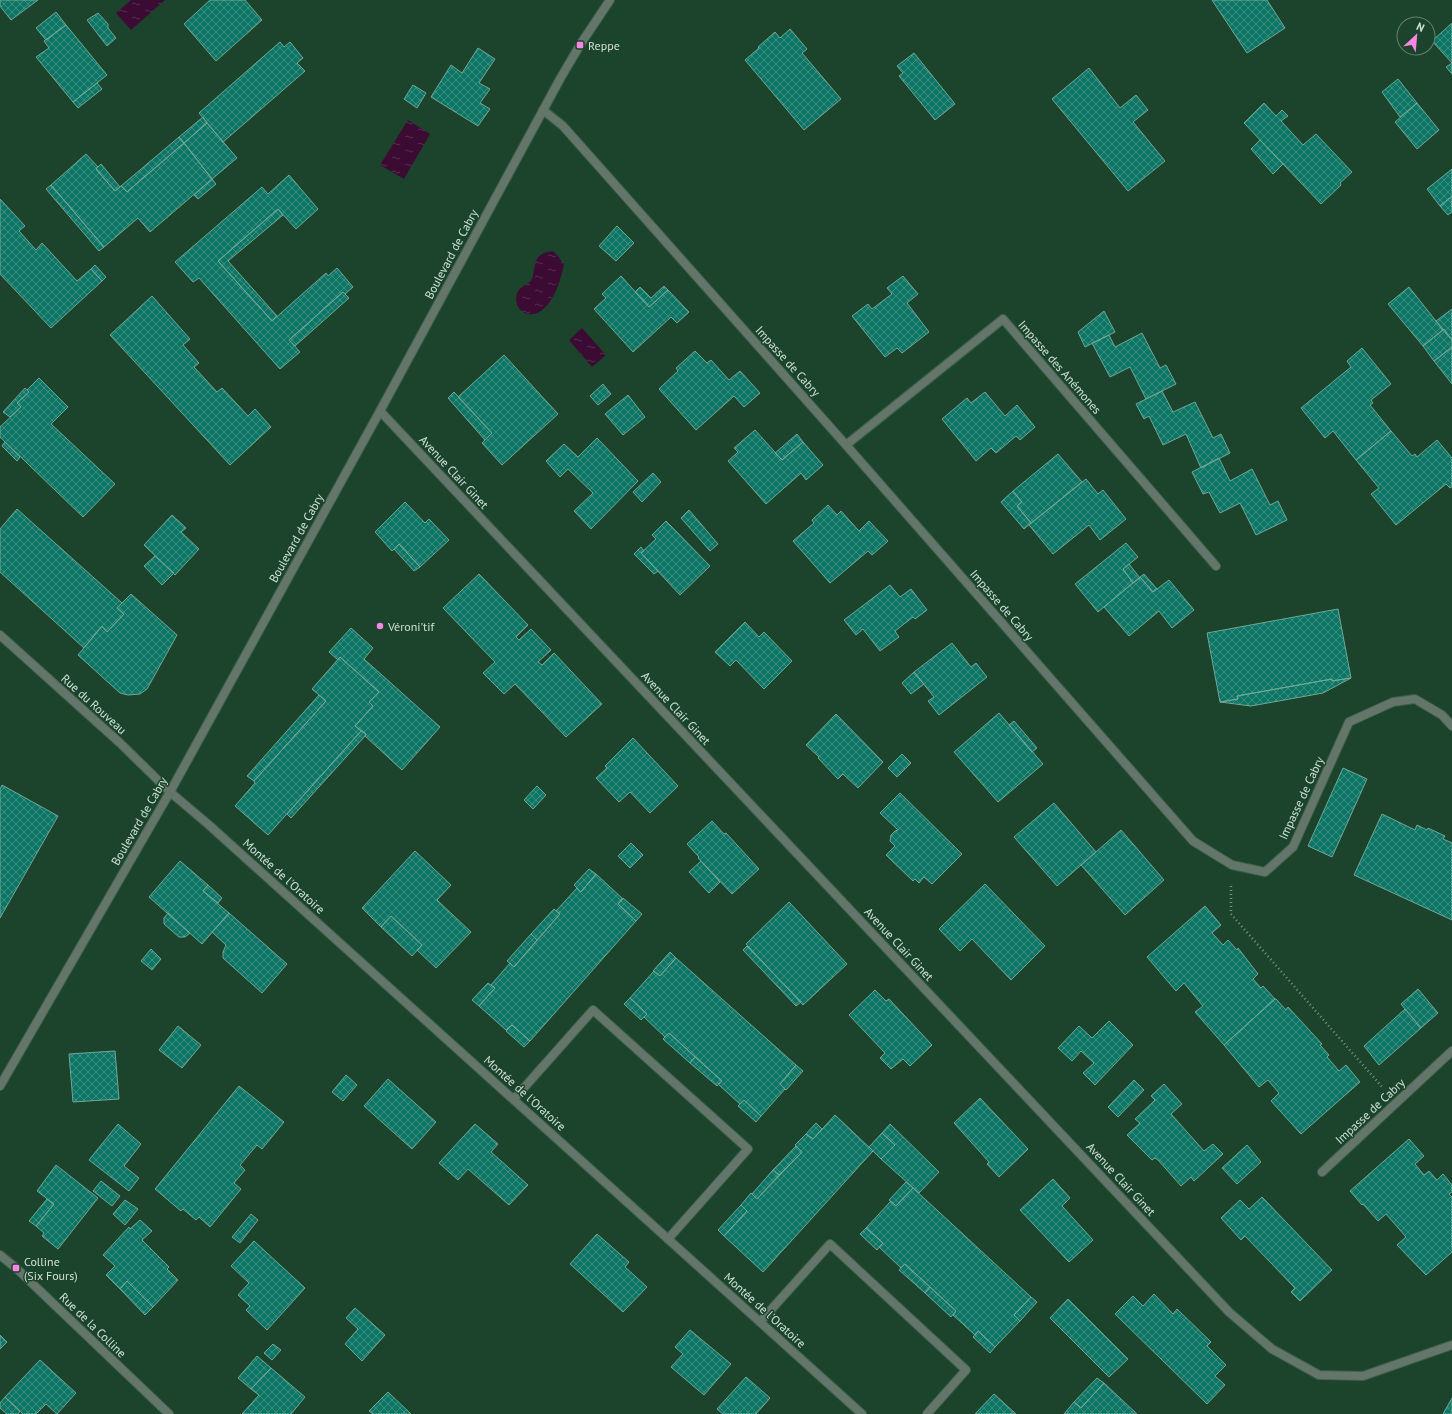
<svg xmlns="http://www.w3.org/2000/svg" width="1452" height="1414" font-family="'PT Sans',sans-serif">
	<defs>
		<pattern id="water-ripples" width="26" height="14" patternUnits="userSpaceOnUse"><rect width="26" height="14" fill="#3b0b33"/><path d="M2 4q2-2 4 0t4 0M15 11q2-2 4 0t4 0" fill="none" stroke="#562e50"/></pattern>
		<pattern id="building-cross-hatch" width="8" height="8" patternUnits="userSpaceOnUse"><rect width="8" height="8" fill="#0c7563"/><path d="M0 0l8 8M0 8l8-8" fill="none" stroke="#3a8f80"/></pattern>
	</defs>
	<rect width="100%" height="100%" fill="#1c432c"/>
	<path fill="url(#water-ripples)" d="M131,0H165L131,30L116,13Z
		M408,120L430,134L404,179L380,165Z
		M553,251L558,256L564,265C560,281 555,301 541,311C528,320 512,309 517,293C521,285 529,285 532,279C533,276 533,273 534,270C536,256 540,253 553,251Z
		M582,328L606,355L592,367L569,340Z"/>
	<path fill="url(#building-cross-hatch)" stroke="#72a799" d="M0,0H38L11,20L0,6Z
		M210,0H245L262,20L216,61L184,24Z
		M1212,0H1267L1285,28L1247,53Z
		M56,12L66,25L46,40L36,28Z
		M98,13L108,24V28L116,38L107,46L87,20Z
		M1452,23V74L1446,67L1452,63L1432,41Z
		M66,25L107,75L73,102L36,57L49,48L44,41Z
		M790,29L807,49L802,53L841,99L804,130L745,60L759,48L758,47L775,32L780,38Z
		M280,42L284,47L290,42L303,58L297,63L305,71L223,142L199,113Z
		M478,48L495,59L479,83L490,89L480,103L490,109L478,126L431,97L451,65L462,73Z
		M914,53L955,104L935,120L899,76L903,73L897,66Z
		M1089,68L1120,108L1136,95L1148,110L1133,122L1165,161L1128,191L1052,99Z
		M1398,79L1417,103L1400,117L1382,92Z
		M97,83L102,89L78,108L73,102Z
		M413,85L426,93L417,108L404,99Z
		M1264,103L1276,116L1282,110L1288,116L1281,121L1303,145L1316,134L1352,172L1340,183L1341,185L1321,204L1244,123Z
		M1417,103L1439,130L1417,149L1395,122Z
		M203,117L207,123L184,143L179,137Z
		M207,123L237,158L212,179L184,143Z
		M179,137L184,143L127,192L121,186Z
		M1260,140L1283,164L1273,174L1251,149Z
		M184,143L212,179L150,232L138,218L104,247L51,185L86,154L98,167L96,169L115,191L121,186L127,192Z
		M101,164L120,187L115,191L96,169Z
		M1452,169V198L1451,197L1440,206L1427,189Z
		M289,175L318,209L296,229L278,209L218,261L272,321L326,273L328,276L337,268L353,287L345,294L343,292L289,340L300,352L280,369L199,278L193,282L175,262L262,187L268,194Z
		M212,179L216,184L198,199L194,195Z
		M51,185L104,247L99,251L46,189Z
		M1451,197L1452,212L1448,215L1440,206Z
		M0,199L25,226L19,231L36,250L42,243L77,281L91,269L102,281L51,328L0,274Z
		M278,209L283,215L228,261L277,316L272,321L218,261Z
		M617,226L634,243L616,261L599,246Z
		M95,265L106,277L102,281L91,269Z
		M621,276L649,307L668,290L689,312L677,323L671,317L633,352L594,309L606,298L602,294Z
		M903,276L918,294L907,303L929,332L902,353L897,348L885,357L852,316L868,304L872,309L892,294L887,288Z
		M664,286L668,290L649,307L635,292L640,287L651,298Z
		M1409,287L1443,330L1423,346L1388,304Z
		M343,292L349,298L295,346L289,340Z
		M152,296L190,339L183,345L199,363L194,367L217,392L222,388L248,416L255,409L271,427L230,465L110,335Z
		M1452,309V340L1436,321Z
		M1104,311L1115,332L1085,347L1078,332Z
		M1444,329L1452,340V347L1434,361L1423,346Z
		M1142,333L1160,368L1166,365L1176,384L1146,399L1130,367L1110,377L1092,343L1109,335L1115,347Z
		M1452,347V384L1434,361Z
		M1362,348L1391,384L1371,400L1373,403L1370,405L1391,431L1356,460L1333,431L1325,438L1301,408L1351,367L1347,361Z
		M695,351L707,363L711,360L729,380L740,371L760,393L744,407L734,396L696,430L659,389L678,371L676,368Z
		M504,355L558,414L502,465L482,443L492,433L458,397Z
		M39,378L68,407L51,424L115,484L83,517L0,437V427L21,407L17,403L29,392L27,390Z
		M603,384L611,394L598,405L590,396Z
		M25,388L29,392L17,403L21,407L10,417L3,412Z
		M1162,391L1173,412L1195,402L1213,438L1221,434L1230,453L1201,468L1186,434L1163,445L1149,416L1144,419L1136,404Z
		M454,392L492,433L485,440L448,398Z
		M985,392L1005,416L1017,405L1035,427L1020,440L1016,436L996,453L991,448L976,461L942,419L967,398L971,403Z
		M628,395L645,417L623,435L605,414Z
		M755,430L782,460L803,442L823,465L806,480L801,473L766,504L728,461L738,452L734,448Z
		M1391,431L1412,456L1415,454L1417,457L1437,440L1452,458V487L1450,488L1446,484L1396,525L1371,494L1379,488L1356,460Z
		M797,434L803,442L782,460L775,453Z
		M597,438L638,481L591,529L574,511L593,493L568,469L560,477L546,461L564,444L578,457Z
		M5,442L20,457L17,461L2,446Z
		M1058,454L1082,482L1031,523L1017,506L1022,502L1013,491Z
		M1219,458L1230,481L1252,469L1270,505L1278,501L1287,520L1256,535L1240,503L1220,513L1209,492L1203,494L1192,472Z
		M653,473L661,482L642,502L633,492Z
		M1086,479L1098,494L1103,490L1126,519L1100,540L1089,525L1053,554L1029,525Z
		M1013,491L1022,502L1017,506L1031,523L1024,529L1001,502Z
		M405,502L425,523L429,519L449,540L420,567L399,544L392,551L375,532Z
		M828,505L837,515L841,511L859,531L869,521L888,541L872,555L868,551L830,583L793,541L814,523L812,520Z
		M17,509L122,603L117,608L124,614L107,632L102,626L84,648L0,572V529Z
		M689,510L718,544L710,551L681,518Z
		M172,515L186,528L181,532L199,549L175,575L144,545Z
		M666,521L710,566L680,595L641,553L656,539L652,535Z
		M1126,543L1138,557L1123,569L1133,583L1098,612L1075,584Z
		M399,544L420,567L414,571L394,549Z
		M641,547L644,551L641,553L658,571L654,574L634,554Z
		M155,556L174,573L162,585L144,566Z
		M1129,564L1140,578L1133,583L1123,569Z
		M479,574L528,625L516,637L519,640L531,629L551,650L538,662L542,665L554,653L602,704L566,737L515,684L504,694L483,673L495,662L443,608Z
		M1144,574L1157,589L1153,592L1140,577Z
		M1140,577L1153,592L1169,580L1194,610L1172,628L1159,611L1129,636L1104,607Z
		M890,585L900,597L911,589L927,610L915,619L913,617L895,631L899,637L880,651L863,629L856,635L844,620Z
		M131,594L177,635L147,689L140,694L128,695L120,693L78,655L102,626L107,632L124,614L117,608Z
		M1338,609L1351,678L1332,681V679L1237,696L1238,699L1220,702L1207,633Z
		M745,622L759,637L764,632L792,661L764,689L736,660L730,666L715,652Z
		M351,628L373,648L364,659L440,727L402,770L365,736L366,734L355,726L373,706L369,702L379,692L340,657L338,660L329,652Z
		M952,643L971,667L976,663L987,677L939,715L928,701L934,697L914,672Z
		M340,657L379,692L369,702L373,706L355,726L361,731L268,835L235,806L255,783L254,781L326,701L312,689Z
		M914,672L924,684L911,694L902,683Z
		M1351,678L1323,693L1251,706L1220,702L1238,699L1237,696L1332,679V681Z
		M319,695L326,701L254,781L247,776Z
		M999,713L1043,764L998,802L954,752Z
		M836,714L883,762L858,788L843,774L838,779L818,758L819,757L806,745Z
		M1014,721L1037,748L1032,752L1009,725Z
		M361,731L366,734L365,736L291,818L287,814Z
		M633,738L678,786L650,813L630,792L619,802L596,778L607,768L605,766Z
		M902,754L911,763L897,777L888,768Z
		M1343,768L1367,779L1332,857L1308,846Z
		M2,785L58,816L0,918V789Z
		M537,786L546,795L533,809L524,800Z
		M900,793L962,854L932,884L924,877L919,883L915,879L913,881L886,855L895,846L890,841L891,835L895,831L898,830L880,813Z
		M1054,803L1096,852L1057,886L1014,837Z
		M1382,814L1415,830L1417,825L1427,830L1428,828L1445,836L1443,839L1452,843V920L1354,875Z
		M712,821L724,834L726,833L759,869L732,894L698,858L699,857L687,844Z
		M1121,830L1164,880L1125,915L1081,865Z
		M631,843L643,855L630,868L618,856Z
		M415,851L451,885L437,900L471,932L436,968L417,950L422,945L391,916L381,927L362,908Z
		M180,861L208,885L203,891L229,913L202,944L149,897Z
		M701,861L720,882L709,893L689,872Z
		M589,869L596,874L581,892L574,885Z
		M596,874L623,899L618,904L636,921L530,1041L512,1025L506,1030L479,1006L495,988L491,985L510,963L514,967L560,914L556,911L577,888L581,892Z
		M985,884L1045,946L1011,980L972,939L960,951L939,929Z
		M208,885L222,898L218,903L203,891Z
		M623,898L642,914L636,921L618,904Z
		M789,902L847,964L803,1005L746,944Z
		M1205,906L1221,925L1212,933L1223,945L1228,940L1237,950L1238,948L1258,974L1253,979L1261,988L1263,986L1275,999L1224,1045L1195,1012L1203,1006L1184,983L1176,991L1147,957Z
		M554,909L560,914L537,940L531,934Z
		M168,913L190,933L185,937H179L164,924V918Z
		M229,913L287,964L262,993L223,958V952L226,945L212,932Z
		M391,916L422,945L412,956L381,927Z
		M531,934L537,940L514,967L507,961Z
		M747,946L801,1002L796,1006L743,950Z
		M151,949L161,959L152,970L141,961Z
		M670,952L676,958L660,976L653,971Z
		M676,958L796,1065L780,1084L785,1089L761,1116L744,1100L740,1104L718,1084L722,1081L669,1033L665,1037L644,1017L647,1014L630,998L654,971L660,976Z
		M488,983L495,988L479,1006L472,1000Z
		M1418,989L1438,1013L1421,1028L1401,1004Z
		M875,990L886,1001L889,999L932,1045L910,1066L903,1059L891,1069L880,1058L885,1053L849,1015Z
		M630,998L647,1014L641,1020L624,1004Z
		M1275,999H1276L1286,1010L1288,1007L1322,1044L1320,1045L1329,1055L1327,1057L1339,1071L1346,1065L1360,1082L1301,1134L1271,1101L1279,1093L1268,1080L1259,1087L1224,1045Z
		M1405,1009L1421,1028L1379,1065L1364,1046Z
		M1109,1021L1133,1045L1095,1085L1083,1073L1094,1063L1081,1051L1072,1061L1058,1048L1079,1026L1092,1038Z
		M512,1025L530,1041L524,1047L506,1031Z
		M178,1026L201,1045L182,1068L159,1050Z
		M669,1033L695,1057L690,1063L663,1039Z
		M115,1051L119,1099L73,1102L69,1054Z
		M695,1057L722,1081L717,1086L690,1063Z
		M796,1065L803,1071L786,1090L780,1084Z
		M346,1075L357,1085L343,1101L332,1092Z
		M388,1079L436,1122L412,1149L364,1106Z
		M1134,1080L1144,1090L1118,1117L1108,1107Z
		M1164,1084L1182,1104L1171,1114L1204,1151L1213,1144L1223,1154L1194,1181L1191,1177L1181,1186L1158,1160L1155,1158L1152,1160L1127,1135L1140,1123L1135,1119L1155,1100L1151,1096Z
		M239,1086L284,1122L262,1149L257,1145L240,1165L245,1170L234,1183L241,1189L210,1227L199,1217L196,1220L183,1209L181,1211L155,1189Z
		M980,1098L1028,1149L999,1177L987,1164L989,1162L954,1123Z
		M744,1100L761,1116L756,1122L738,1106Z
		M835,1115L873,1151L763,1272L724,1236L747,1211L741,1205L751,1193L757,1199L802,1152L795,1145L806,1134L813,1139Z
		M816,1123L822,1129L813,1139L806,1134Z
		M118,1124L141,1144L124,1166L139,1178L129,1191L89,1160Z
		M475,1124L498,1144L491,1152L528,1185L509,1205L468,1169L458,1180L439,1163Z
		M890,1124L939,1172L919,1193L881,1159L895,1145L882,1133Z
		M882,1133L895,1145L881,1159L869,1147Z
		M1409,1139L1424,1156L1415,1164L1424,1175L1429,1171L1437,1180L1443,1174L1452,1185V1192L1449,1194L1452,1197V1252L1426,1275L1397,1245L1406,1237L1386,1214L1378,1221L1363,1204L1362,1205L1350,1191Z
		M1247,1145L1261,1162L1237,1184L1222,1168Z
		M796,1146L802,1152L779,1175L773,1170Z
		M56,1165L98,1198L58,1249L42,1236L44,1233L36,1226L54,1204L37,1191Z
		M773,1170L779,1175L757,1199L752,1194Z
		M1053,1179L1070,1198L1062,1206L1093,1240L1069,1262L1020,1210Z
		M101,1181L120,1196L112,1206L93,1191Z
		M906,1182L913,1188L896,1206L889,1200Z
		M913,1188L1031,1297L1014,1315L1020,1321L995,1347L978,1331L975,1335L953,1315L956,1311L905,1264L901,1268L879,1247L883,1243L866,1228L891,1201L896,1206Z
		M1262,1197L1332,1270L1300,1301L1291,1292L1295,1288L1245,1236L1241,1240L1221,1218L1240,1200L1249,1209Z
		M47,1199L54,1204L36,1226L29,1221Z
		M125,1200L138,1209L125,1225L113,1214Z
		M741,1205L747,1211L724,1236L718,1230Z
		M251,1214L258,1220L240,1243L232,1237Z
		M140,1220L152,1231L142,1240L169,1267L167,1269L178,1280L153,1307L127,1281L120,1289L106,1275L115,1266L103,1255L129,1227L130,1229Z
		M866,1228L883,1243L877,1250L860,1234Z
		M597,1234L629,1262L625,1267L647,1287L623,1312L570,1264Z
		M254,1241L305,1288L267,1330L246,1310L250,1306L238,1295L249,1283L231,1266Z
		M905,1264L930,1287L925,1293L899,1270Z
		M127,1281L153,1307L145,1315L120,1289Z
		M930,1287L956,1311L951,1317L925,1293Z
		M1154,1294L1173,1314L1177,1309L1211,1342L1207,1346L1226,1365L1215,1376L1225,1385L1207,1404L1115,1314L1133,1296L1143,1306Z
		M1031,1297L1037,1302L1020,1321L1014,1315Z
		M1068,1299L1128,1359L1109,1377L1050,1318Z
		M355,1308L385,1335L362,1361L345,1344L358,1329L346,1318Z
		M690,1330L731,1364L704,1395L671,1367L683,1354L675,1347Z
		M978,1331L995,1347L990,1353L973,1337Z
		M0,1335L7,1342L0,1349Z
		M273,1344L281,1350L272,1360L264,1353Z
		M257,1356L271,1368L251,1389L238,1378Z
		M40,1360L76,1393L57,1414L46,1404L36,1414H23L5,1397Z
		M271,1368L305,1397L291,1414H242L259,1395L251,1389Z
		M746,1377L770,1398L756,1414H723L717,1409Z
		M1097,1378L1104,1383L1081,1408L1074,1402Z
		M1104,1383L1137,1414H1064L1074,1402L1081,1408Z
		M388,1392L411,1414H373L369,1411Z
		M994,1394L1016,1414H975Z
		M5,1397L20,1411L18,1414H7L0,1408V1403Z
		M1452,1398V1414H1443Z"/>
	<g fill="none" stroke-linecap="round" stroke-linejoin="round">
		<defs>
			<path id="service" d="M514,1099L593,1010L748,1149L668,1239
				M760,1322L830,1244L966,1370L927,1414"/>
			<path id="minor" d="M543,110L563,126L846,445L1193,841L1232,865L1265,872L1293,847L1349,722L1393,702L1415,699L1442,715L1452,726
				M380,411L1229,1312L1272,1349L1319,1375L1363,1376L1452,1345
				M846,445L1003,319L1216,566
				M0,635L120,743L170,792L209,825L862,1414
				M1322,1172L1452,1051
				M0,1255L16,1268L169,1414"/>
			<path id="tertiary" d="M0,1086L170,792L380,411L560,79L580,45L610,0"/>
		</defs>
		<use href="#service" stroke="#3c604a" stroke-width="10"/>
		<use href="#minor" stroke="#3c604a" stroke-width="10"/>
		<use href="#tertiary" stroke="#3c604a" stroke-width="10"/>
		<path stroke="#799684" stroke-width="2.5" stroke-dasharray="1 3" stroke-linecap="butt" d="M1231,886V914L1383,1088"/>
		<use href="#service" stroke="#64756a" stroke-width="8"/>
		<use href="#minor" stroke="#64756a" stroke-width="8"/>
		<use href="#tertiary" stroke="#64756a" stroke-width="8"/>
	</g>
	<g fill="#fd86e3" stroke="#1c432c" stroke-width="1.5">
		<rect x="576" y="41" width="8" height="8" rx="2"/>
		<circle cx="380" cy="626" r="4"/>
		<rect x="12" y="1264" width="8" height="8" rx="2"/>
	</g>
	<g text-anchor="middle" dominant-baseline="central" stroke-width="3" stroke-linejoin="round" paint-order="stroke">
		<g font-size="12" fill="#cde2d4" stroke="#1c432c" text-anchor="start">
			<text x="588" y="45">Reppe</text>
			<text x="388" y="626">Véroni'tif</text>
			<text x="24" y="1261">Colline<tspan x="24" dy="14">(Six Fours)</tspan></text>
		</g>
		<g font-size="12" fill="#cde2d4" stroke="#1c432c">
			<text transform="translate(451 254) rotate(-62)">Boulevard de Cabry</text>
			<text transform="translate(788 361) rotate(48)">Impasse de Cabry</text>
			<text transform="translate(1060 367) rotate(49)">Impasse des Anémones</text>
			<text transform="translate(454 472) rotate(47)">Avenue Clair Ginet</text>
			<text transform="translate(296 538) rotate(-61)">Boulevard de Cabry</text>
			<text transform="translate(1002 605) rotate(49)">Impasse de Cabry</text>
			<text transform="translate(94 704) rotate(42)">Rue du Rouveau</text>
			<text transform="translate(676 708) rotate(47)">Avenue Clair Ginet</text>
			<text transform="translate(1301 798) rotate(-65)">Impasse de Cabry</text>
			<text transform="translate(139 821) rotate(-60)">Boulevard de Cabry</text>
			<text transform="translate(284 876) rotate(42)">Montée de l'Oratoire</text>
			<text transform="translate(899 944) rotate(47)">Avenue Clair Ginet</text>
			<text transform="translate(525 1093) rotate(42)">Montée de l'Oratoire</text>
			<text transform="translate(1370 1111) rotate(-43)">Impasse de Cabry</text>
			<text transform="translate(1121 1179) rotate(47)">Avenue Clair Ginet</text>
			<text transform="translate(765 1310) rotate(42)">Montée de l'Oratoire</text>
			<text transform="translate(93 1325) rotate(44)">Rue de la Colline</text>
		</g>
	</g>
	<g transform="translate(1416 36) rotate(26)"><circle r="19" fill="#1c432c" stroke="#63836f"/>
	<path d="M0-3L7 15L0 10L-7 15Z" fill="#fd86e3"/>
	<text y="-6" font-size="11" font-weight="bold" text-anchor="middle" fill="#cde2d4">N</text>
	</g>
</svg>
